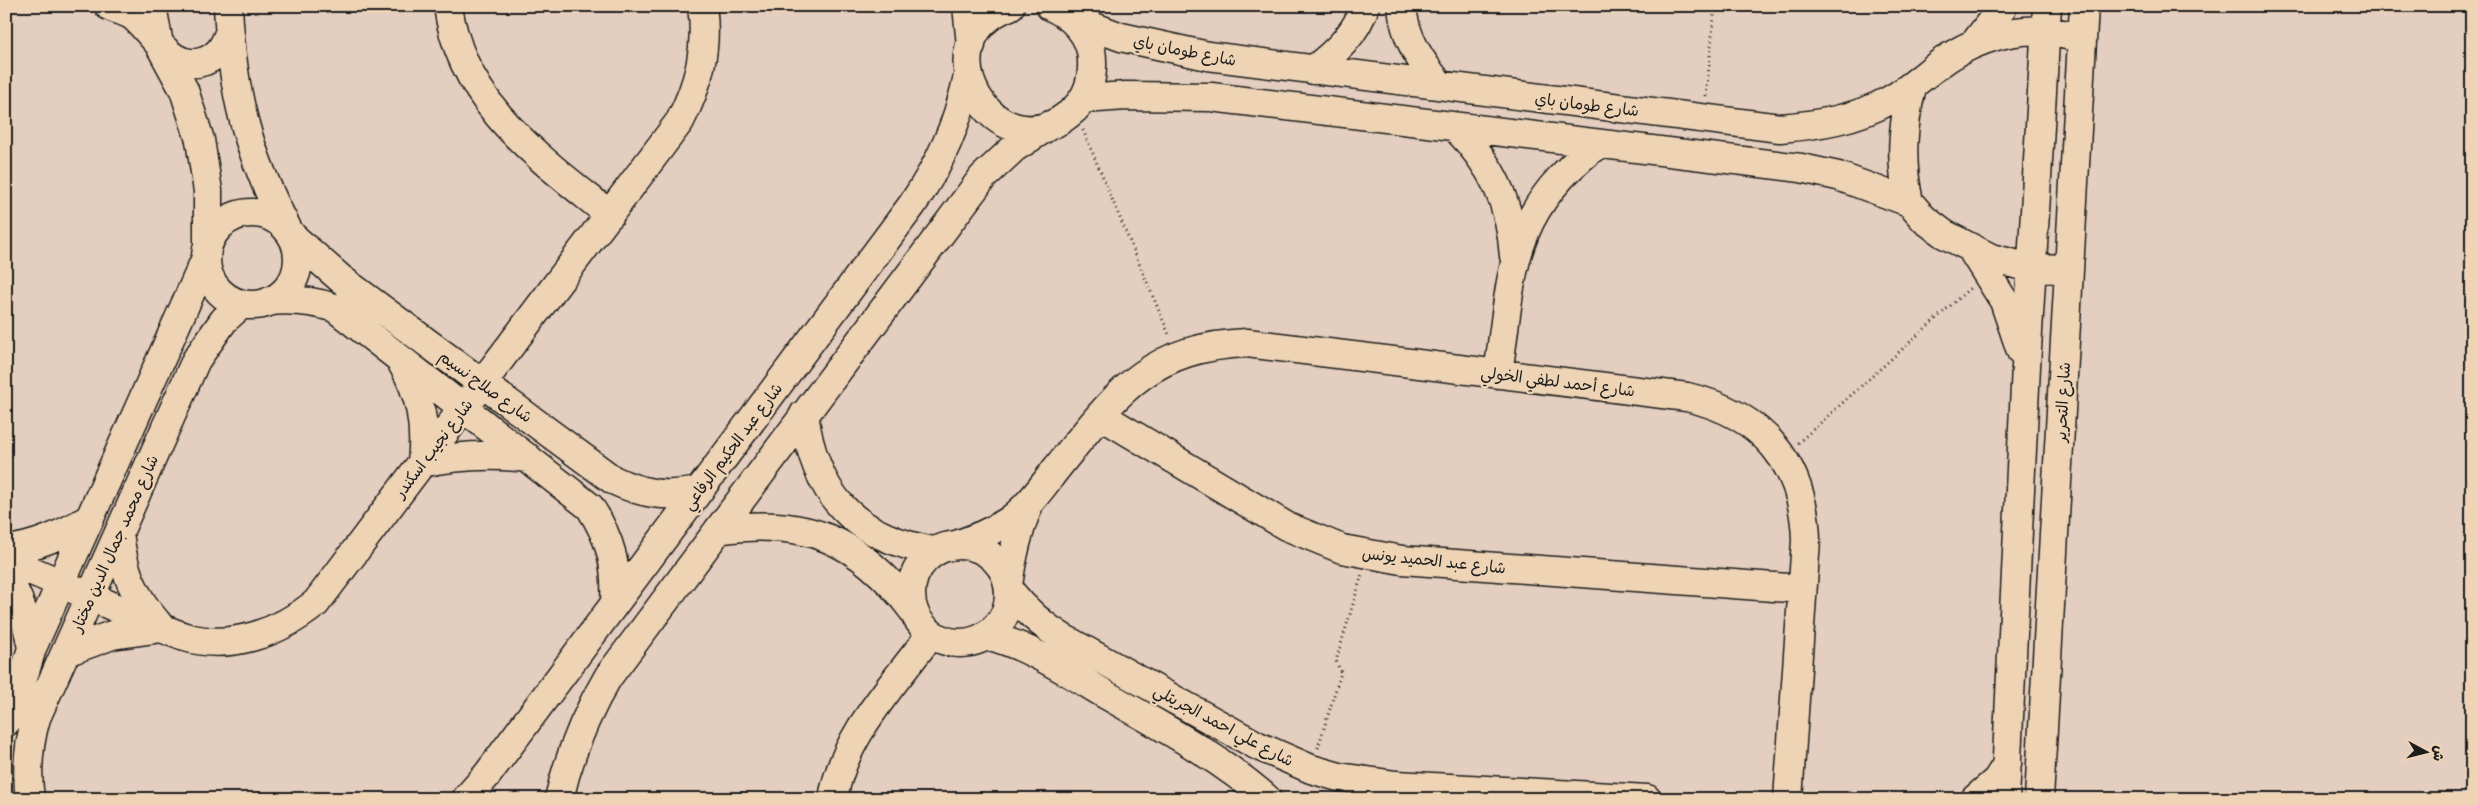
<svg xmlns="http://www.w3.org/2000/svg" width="2478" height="805" font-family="Delius,'Playpen Sans Arabic',sans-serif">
	<rect width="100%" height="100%" fill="#e3cebf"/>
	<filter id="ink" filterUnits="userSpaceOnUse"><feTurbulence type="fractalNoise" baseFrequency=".02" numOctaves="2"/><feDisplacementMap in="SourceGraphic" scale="10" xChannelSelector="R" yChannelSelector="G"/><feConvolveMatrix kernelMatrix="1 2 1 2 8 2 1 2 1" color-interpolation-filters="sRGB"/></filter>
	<g filter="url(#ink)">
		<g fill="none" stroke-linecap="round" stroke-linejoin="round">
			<defs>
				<path id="minor" d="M109,6C117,10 128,12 134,17C155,35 172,73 205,61C219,55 224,47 229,33
					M152,6L159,44L184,90L200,140L208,191V243
					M228,6C232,92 247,152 287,228
					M448,6C461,104 539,157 610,215
					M967,6L971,45
					M1010,6C917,41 995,174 1069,114C1086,101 1093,82 1092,61C1092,35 1072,16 1050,6
					M1402,6C1404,37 1421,62 1440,85
					M1073,19L1121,37L1208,56L1780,128C1818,125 1856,119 1890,100C1912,88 1930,69 1951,56C1978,39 2013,28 2045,31C2058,32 2070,36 2082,39
					M1974,44L2003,6
					M1313,70C1335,53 1356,34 1365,6
					M1083,99L1126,96L1211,97L1801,168L1838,176L1909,202L1924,219L1944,234L1991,258L2031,268L2069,269
					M1455,127C1493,166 1510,202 1514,256
					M1909,202C1900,162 1902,127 1912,87
					M206 259a46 46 0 1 1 92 0a46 46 0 1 1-92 0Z
					M292,236L341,279L613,480C643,494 667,498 698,491
					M1972,250L2004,301L2021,351
					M270,301C294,299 313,301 335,308L590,507C611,540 617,564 615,603
					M402,363C421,395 426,426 422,463C458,455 492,454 528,458
					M1498,374C1513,271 1508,213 1598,144
					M804,414C815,495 853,537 934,551
					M1100,415L1286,526L1342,549L1402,560L1802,589
					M718,530C805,517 859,539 912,609
					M119,532C123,571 133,595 159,625
					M956,545C974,539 991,532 1007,522C1027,509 1042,487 1056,469C1115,396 1146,347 1247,343L1687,397C1762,414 1804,463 1806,540L1788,799
					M911 594a49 49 0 1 1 98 0a49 49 0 1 1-98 0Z
					M6,550C36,547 63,534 89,519
					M6,560C42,575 78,591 114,607C137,617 161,629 185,637C231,651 280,632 316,603L680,121C699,84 708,48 702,6
					M6,575C20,598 27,621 32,648
					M1008,585C1012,556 1018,531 1029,504
					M1009,590C1025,610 1041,625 1063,638L1258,746L1311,769L1339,777L1396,785L1647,799
					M986,635C1030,646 1069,673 1108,696C1161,726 1221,758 1267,799
					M66,652L112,635L162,628
					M6,722L13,712L32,648L206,258
					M30,799C26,770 28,746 36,718L196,360L224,320L242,304
					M466,799L487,775L912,205C941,162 957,126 968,76
					M559,799C569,755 585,716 608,677L983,177L1014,148L1050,125
					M833,799C843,736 894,684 931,634
					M1975,799L1997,780L2007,764
					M2005,799L2026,366L2047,6
					M2039,799L2084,6"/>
			</defs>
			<use href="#minor" stroke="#1c1c1c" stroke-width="31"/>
			<path stroke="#1c1c1c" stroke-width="3" stroke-dasharray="1 4" stroke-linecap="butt" d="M1706,96L1715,6
				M1083,130L1170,337
				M1798,443L1970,288
				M1318,748L1339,679L1341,673L1336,661L1362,574"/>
			<use href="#minor" stroke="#eed4b5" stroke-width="28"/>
		</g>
	</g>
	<g text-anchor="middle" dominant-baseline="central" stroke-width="4.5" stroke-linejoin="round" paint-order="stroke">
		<g font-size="16" fill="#1c1c1c" stroke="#eed4b5">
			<text transform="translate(1185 50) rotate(11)">شارع طومان باي</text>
			<text transform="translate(1587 104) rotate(7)">شارع طومان باي</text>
			<text transform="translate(1558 381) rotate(7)">شارع أحمد لطفي الخولي</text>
			<text transform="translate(486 386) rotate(36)">شارع صلاح نسيم</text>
			<text transform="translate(2062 402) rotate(-87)">شارع التحرير</text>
			<text transform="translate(732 446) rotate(-53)">شارع عبد الحكيم الرفاعي</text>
			<text transform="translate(433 448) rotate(-53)">شارع نجيب اسكندر</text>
			<text transform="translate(114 543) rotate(-66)">شارع محمد جمال الدين مختار</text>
			<text transform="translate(1434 560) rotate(6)">شارع عبد الحميد يونس</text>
			<text transform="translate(1224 725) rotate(28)">شارع علي احمد الجريتلي</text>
		</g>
	</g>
	<rect width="2478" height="805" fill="none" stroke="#eed4b5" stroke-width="25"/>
	<rect x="12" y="12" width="2453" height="780" fill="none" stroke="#1c1c1c" stroke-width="2" filter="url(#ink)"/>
	<g transform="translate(2426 752) rotate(97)" stroke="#eed4b5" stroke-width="4" paint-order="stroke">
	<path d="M0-4L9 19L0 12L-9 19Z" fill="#1c1c1c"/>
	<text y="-8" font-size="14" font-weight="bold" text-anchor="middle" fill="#1c1c1c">ش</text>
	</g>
</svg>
